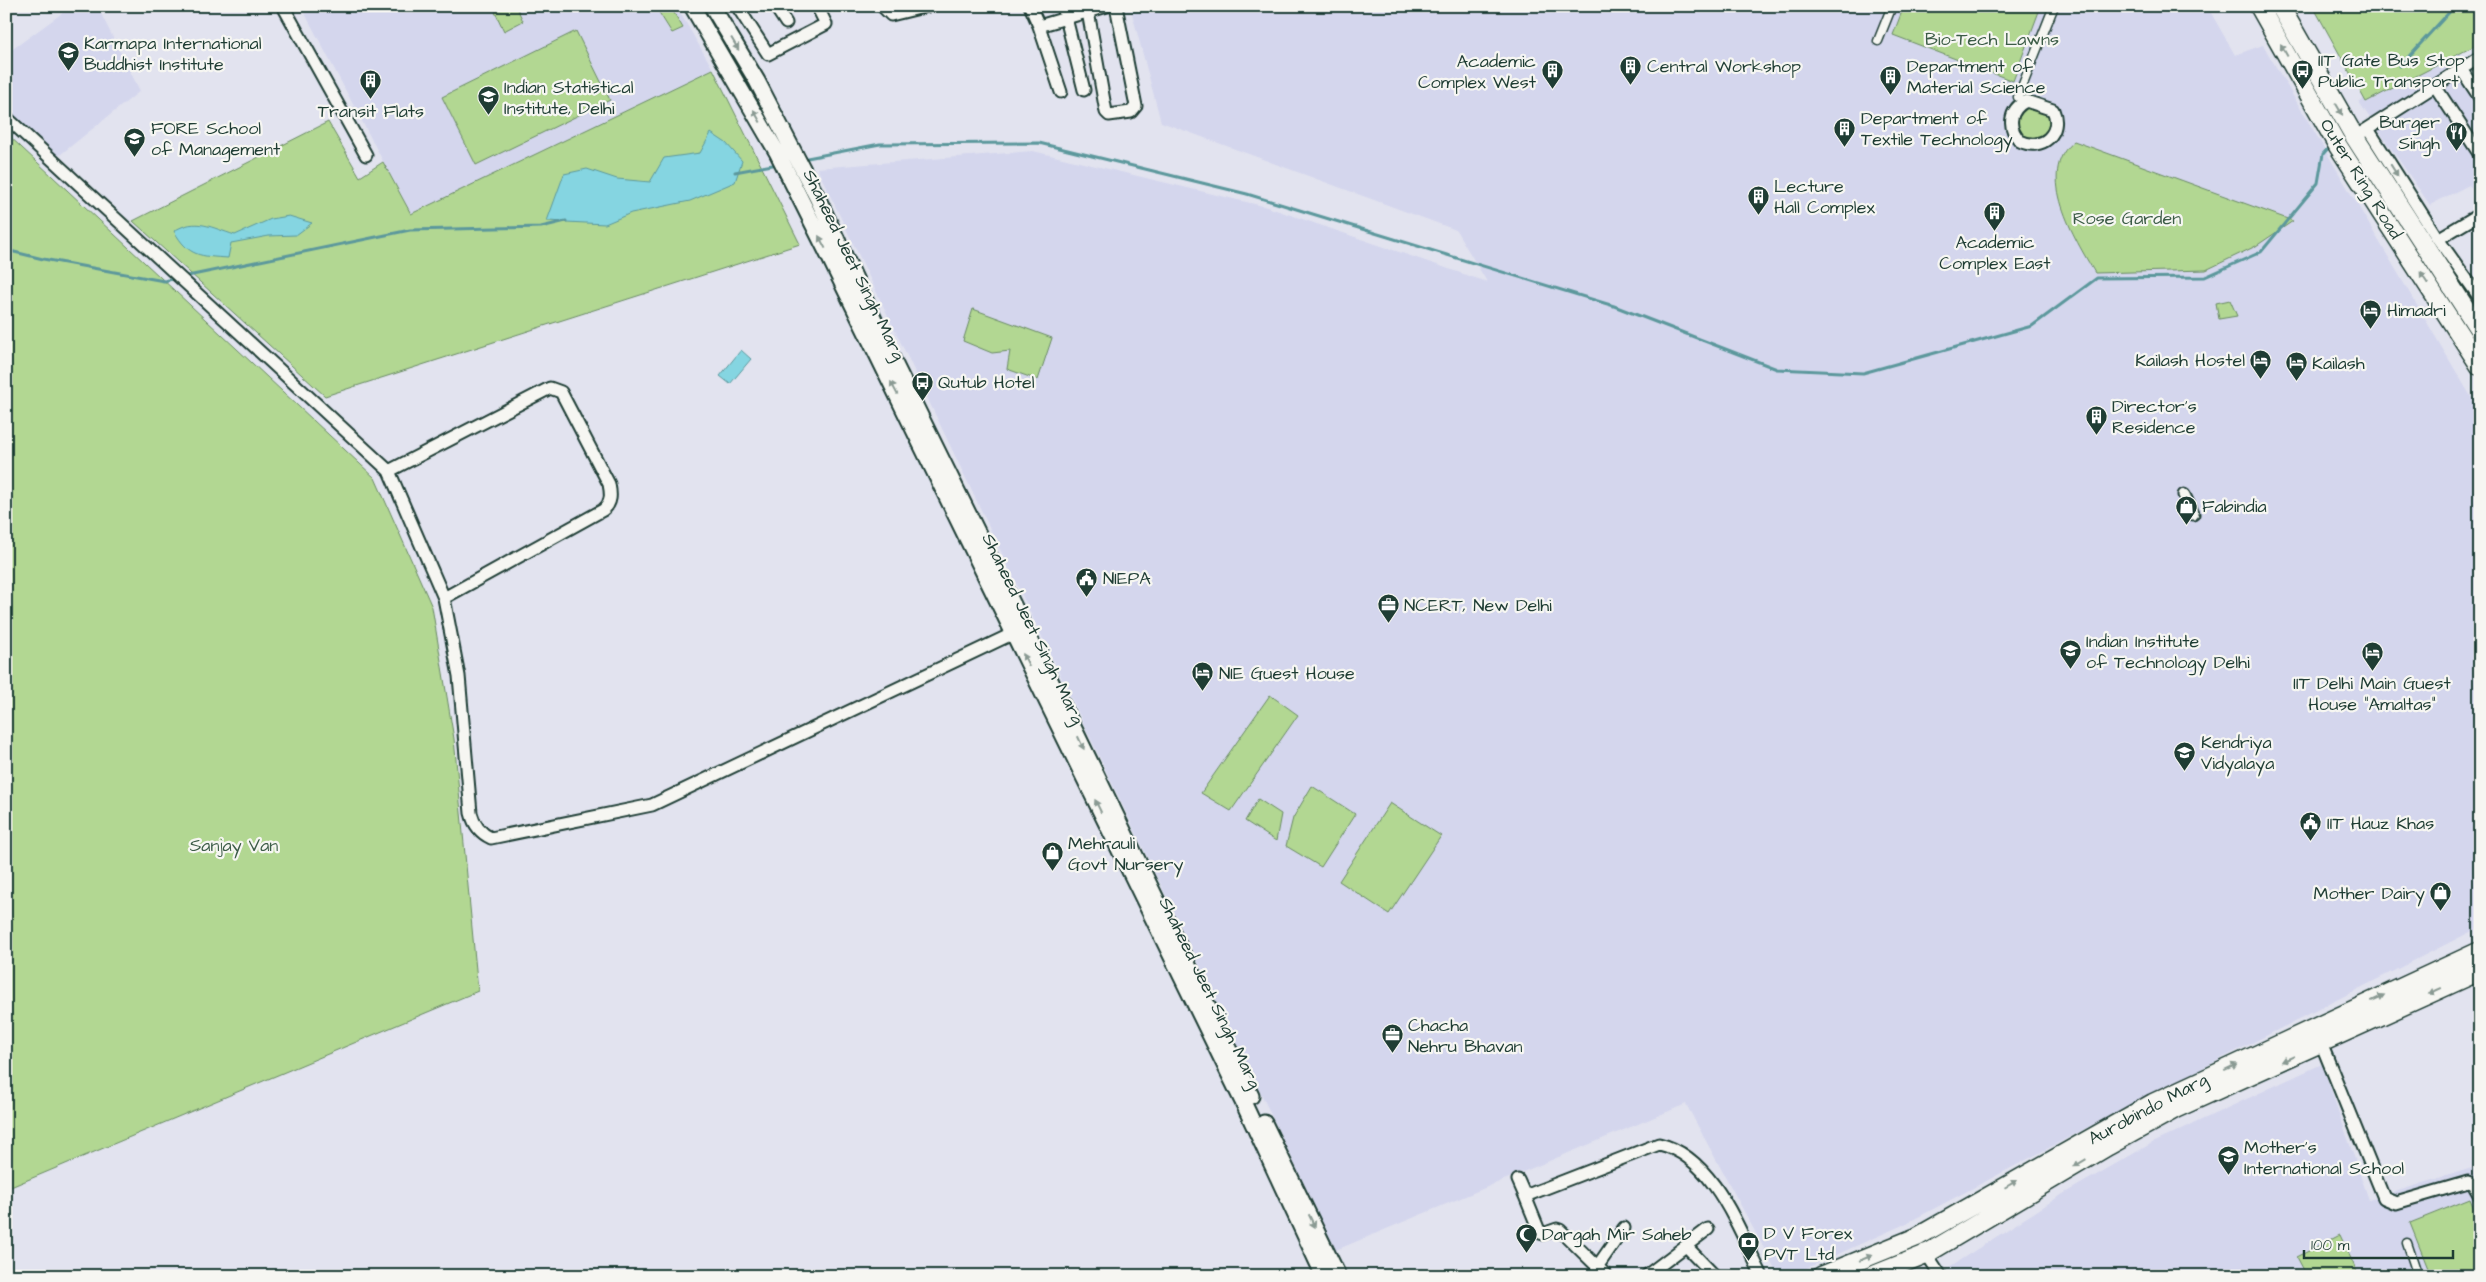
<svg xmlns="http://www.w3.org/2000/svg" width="2486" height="1282" font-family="'Architects Daughter',sans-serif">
	<rect width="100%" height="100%" fill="#e2e3ef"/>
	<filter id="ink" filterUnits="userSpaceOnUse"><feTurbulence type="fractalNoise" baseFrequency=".02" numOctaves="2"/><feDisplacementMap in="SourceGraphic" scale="10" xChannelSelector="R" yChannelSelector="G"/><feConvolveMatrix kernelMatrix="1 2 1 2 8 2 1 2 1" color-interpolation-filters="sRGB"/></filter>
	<g filter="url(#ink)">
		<path fill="#d4d6ed" d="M72,6H97L140,91L56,158L6,112V54Z
			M301,6H676L713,69L411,214Z
			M1130,6H2207L2235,55L2263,45L2480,412V927L2130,1105L1905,1224L1789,1276H1779L1686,1104L1336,1250L817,168L1033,151L1267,207L1487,282L1456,230L1161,122Z
			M2453,40L2480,85V199L2469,185L2430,205L2359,102Z
			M2322,1064L2369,1200L2472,1168L2480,1184V1276H1950L1946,1269L2063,1194L2154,1142Z"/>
		<path fill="#b2d792" stroke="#688a63" d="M507,6H516L523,21L504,31L495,12Z
			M655,6H670L683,28L672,33Z
			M1904,6H2041L2013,81L1893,35Z
			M2313,6H2480V43L2366,102Z
			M576,31L610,100L476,165L442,97Z
			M713,69L800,244L325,396L133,221L328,122L360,177L383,162L411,214Z
			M2026,104L2049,113L2051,126L2043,137L2030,140L2018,133L2016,113Z
			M6,133L375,478L432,607L454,739L478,991L6,1189Z
			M2074,141L2293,221L2256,246L2206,270L2095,273C2075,239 2034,173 2074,141Z
			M2230,300L2237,316L2219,319L2216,303Z
			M973,309L1052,338L1038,380L1007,369L1010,351L992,353L963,341Z
			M1270,695L1298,715L1231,811L1201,793Z
			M1312,786L1355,814L1321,867L1286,846L1293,818Z
			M1258,799L1281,814L1276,841L1245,821Z
			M1390,803L1441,836L1389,914L1339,881Z
			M2470,1199L2480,1223V1276H2431L2410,1223Z
			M2340,1235L2359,1276H2307L2297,1257Z"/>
		<path fill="#85d5e1" stroke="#5c989c" d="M711,133L726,143L742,161L735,182L690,201L631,213L605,224L547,221L564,174L587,169L617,179L650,182L664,158L700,153Z
			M289,216L312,223L296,235L269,236L231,243L228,258C200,256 189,257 174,231C196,217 212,228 235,235L271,219Z
			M741,350L751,359L730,384L720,376Z"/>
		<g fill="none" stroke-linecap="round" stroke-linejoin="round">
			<path stroke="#5c989c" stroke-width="3" d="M2400,66L2455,6
				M802,159L880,144L1039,143L1247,194L1614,306L1777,369L1863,373L2032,326L2097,278L2205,277L2261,252L2318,183L2323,154L2331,145
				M735,172L778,164
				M6,250L43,259L164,281L177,278
				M183,277L410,230L541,227L566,221"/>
			<defs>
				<path id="pedestrian" d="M1878,41L1892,6
					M2018,97L2054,6
					M2407,1243L2418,1276"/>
				<path id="minor" d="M283,6L366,155
					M737,6L768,54L826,24L817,6
					M775,6L786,23
					M882,6L891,15L928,6
					M1030,6L1039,26L1061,92
					M1063,6L1084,90
					M1087,6L1106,112L1109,115L1131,112L1136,106L1116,6
					M1039,26L1107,6
					M2461,69L2480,98
					M2435,86L2480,155
					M2026,101L2053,110C2063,133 2042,152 2020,141C2007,127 2009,110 2026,101Z
					M6,117L389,471L444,598L459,676L471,813C474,825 480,833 491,838L652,805L1012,634
					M2368,129L2438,239L2480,298
					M2361,133L2480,57
					M2438,239L2480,214
					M389,471L550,388L561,392L609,484C611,494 612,503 603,510L444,598
					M2184,495L2193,514
					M2321,1043L2384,1198L2396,1203L2468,1182L2473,1184L2480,1196
					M1518,1180L1525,1196
					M1686,1246L1715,1276
					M1924,1250L1941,1276
					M1597,1267L1624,1228
					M1607,1276L1560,1230L1557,1229L1543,1234L1540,1233L1525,1196L1659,1144C1713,1156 1739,1230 1762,1276
					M1646,1276L1708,1229"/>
				<path id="secondary" d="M692,6L777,152L826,250L1244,1104L1324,1276
					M712,6L757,81L817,197L896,367L1076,733L1251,1096
					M1264,1123L1338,1276"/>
				<path id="primary" d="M2259,6L2338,146L2480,366
					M2280,6L2354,136L2480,331"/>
				<path id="trunk" d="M1821,1276L1917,1237L2153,1103L2480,951
					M1871,1276L1926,1254L2108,1146L2175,1109L2480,971"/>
			</defs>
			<use href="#pedestrian" stroke="#1f3d34" stroke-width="11"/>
			<use href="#minor" stroke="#1f3d34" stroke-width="15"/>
			<use href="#secondary" stroke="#1f3d34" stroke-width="19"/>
			<use href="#primary" stroke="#1f3d34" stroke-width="21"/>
			<use href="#trunk" stroke="#1f3d34" stroke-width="21"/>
			<use href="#pedestrian" stroke="#f6f6f2" stroke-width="8"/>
			<use href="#minor" stroke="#f6f6f2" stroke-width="11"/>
			<use href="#secondary" stroke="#f6f6f2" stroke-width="15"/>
			<use href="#primary" stroke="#f6f6f2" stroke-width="18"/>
			<use href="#trunk" stroke="#f6f6f2" stroke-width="18"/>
		</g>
		<defs><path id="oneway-solid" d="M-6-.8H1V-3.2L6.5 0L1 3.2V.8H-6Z" transform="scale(1.25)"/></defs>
		<g fill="#8a9a93">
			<use href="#oneway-solid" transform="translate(735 44) rotate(59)"/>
			<use href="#oneway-solid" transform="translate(2284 50) rotate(-119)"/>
			<use href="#oneway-solid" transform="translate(2339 109) rotate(60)"/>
			<use href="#oneway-solid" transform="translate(757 116) rotate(-119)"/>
			<use href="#oneway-solid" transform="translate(2394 170) rotate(58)"/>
			<use href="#oneway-solid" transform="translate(822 242) rotate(-118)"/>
			<use href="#oneway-solid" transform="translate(2424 278) rotate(-123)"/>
			<use href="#oneway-solid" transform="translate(894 388) rotate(-118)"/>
			<use href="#oneway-solid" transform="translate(1026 660) rotate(-117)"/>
			<use href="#oneway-solid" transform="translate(1081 743) rotate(65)"/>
			<use href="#oneway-solid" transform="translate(1098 806) rotate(-116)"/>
			<use href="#oneway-solid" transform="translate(2435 991) rotate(155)"/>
			<use href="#oneway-solid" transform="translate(2378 998) rotate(-25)"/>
			<use href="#oneway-solid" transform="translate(2288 1059) rotate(156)"/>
			<use href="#oneway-solid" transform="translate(2231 1067) rotate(-25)"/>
			<use href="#oneway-solid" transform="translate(2080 1163) rotate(149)"/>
			<use href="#oneway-solid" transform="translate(2011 1184) rotate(-30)"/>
			<use href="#oneway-solid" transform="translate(1312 1221) rotate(64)"/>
			<use href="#oneway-solid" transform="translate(1866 1258) rotate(-22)"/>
		</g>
	</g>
	<defs>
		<symbol id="university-pin" viewBox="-11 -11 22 30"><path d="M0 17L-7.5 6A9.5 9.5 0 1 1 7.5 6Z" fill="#1f3d34" stroke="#f6f6f2"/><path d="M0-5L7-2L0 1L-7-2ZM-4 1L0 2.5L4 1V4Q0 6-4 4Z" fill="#fff"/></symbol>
		<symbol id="building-pin" viewBox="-11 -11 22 30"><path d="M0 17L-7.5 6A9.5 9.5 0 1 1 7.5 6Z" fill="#1f3d34" stroke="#f6f6f2"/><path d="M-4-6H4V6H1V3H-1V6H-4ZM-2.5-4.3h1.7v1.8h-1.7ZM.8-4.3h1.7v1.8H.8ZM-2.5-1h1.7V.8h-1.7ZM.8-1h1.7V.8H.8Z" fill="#fff"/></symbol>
		<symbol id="bus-pin" viewBox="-11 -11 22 30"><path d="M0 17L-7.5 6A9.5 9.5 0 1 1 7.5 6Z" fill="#1f3d34" stroke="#f6f6f2"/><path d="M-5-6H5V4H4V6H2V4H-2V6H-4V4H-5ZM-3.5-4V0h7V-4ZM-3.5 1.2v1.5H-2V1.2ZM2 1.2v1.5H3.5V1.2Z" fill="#fff"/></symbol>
		<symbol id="restaurant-pin" viewBox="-11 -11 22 30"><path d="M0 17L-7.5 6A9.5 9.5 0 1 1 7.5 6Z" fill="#1f3d34" stroke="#f6f6f2"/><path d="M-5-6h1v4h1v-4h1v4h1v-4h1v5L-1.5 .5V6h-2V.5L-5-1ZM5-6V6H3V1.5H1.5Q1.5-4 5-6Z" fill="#fff"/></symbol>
		<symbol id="school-pin" viewBox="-11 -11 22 30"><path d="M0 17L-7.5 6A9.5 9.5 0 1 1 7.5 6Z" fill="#1f3d34" stroke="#f6f6f2"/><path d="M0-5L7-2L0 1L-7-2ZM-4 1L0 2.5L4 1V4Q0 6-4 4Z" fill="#fff"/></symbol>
		<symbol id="hotel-pin" viewBox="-11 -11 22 30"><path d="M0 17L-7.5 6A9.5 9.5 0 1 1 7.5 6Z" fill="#1f3d34" stroke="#f6f6f2"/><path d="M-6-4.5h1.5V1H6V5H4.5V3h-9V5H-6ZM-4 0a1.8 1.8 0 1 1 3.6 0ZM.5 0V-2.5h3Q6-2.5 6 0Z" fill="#fff"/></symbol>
		<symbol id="shop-pin" viewBox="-11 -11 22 30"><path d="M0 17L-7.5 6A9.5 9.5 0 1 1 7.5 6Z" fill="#1f3d34" stroke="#f6f6f2"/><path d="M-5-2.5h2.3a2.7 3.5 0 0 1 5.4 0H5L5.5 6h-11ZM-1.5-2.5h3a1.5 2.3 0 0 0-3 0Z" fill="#fff"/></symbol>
		<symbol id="civic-pin" viewBox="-11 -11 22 30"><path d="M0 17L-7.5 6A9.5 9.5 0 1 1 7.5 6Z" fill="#1f3d34" stroke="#f6f6f2"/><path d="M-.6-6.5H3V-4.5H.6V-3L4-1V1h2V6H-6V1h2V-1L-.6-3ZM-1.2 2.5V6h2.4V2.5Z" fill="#fff"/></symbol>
		<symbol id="office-pin" viewBox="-11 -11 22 30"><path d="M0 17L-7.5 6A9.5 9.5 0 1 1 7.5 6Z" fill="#1f3d34" stroke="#f6f6f2"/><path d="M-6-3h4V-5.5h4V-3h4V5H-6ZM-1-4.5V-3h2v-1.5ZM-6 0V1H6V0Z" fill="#fff"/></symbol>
		<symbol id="mosque-pin" viewBox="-11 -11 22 30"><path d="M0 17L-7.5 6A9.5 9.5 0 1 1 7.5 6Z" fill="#1f3d34" stroke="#f6f6f2"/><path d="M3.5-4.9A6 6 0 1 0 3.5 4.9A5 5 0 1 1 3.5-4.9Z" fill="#fff"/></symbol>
		<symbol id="bank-pin" viewBox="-11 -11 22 30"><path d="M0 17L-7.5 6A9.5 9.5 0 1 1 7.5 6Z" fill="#1f3d34" stroke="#f6f6f2"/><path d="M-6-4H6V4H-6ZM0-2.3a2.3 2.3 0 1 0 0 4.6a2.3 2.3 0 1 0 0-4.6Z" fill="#fff"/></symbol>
	</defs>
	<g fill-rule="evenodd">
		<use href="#university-pin" x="56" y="40" width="25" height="34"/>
		<use href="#building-pin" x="1618" y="54" width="25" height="34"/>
		<use href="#bus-pin" x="2290" y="58" width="25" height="34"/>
		<use href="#building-pin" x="1540" y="58" width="25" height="34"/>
		<use href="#building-pin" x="1878" y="64" width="25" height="34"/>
		<use href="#building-pin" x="358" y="68" width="25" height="34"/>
		<use href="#university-pin" x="476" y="84" width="25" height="34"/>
		<use href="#building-pin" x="1832" y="116" width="25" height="34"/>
		<use href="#restaurant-pin" x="2444" y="120" width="25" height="34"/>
		<use href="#school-pin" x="122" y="126" width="25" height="34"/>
		<use href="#building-pin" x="1746" y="184" width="25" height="34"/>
		<use href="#building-pin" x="1982" y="200" width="25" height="34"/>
		<use href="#hotel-pin" x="2358" y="298" width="25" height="34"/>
		<use href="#hotel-pin" x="2248" y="348" width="25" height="34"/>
		<use href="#hotel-pin" x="2284" y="350" width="25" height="34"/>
		<use href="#bus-pin" x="910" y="370" width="25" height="34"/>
		<use href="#building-pin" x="2084" y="404" width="25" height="34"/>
		<use href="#shop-pin" x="2174" y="494" width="25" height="34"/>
		<use href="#civic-pin" x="1074" y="566" width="25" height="34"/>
		<use href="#office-pin" x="1376" y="592" width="25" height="34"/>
		<use href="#university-pin" x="2058" y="638" width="25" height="34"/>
		<use href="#hotel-pin" x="2360" y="640" width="25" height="34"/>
		<use href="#hotel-pin" x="1190" y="660" width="25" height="34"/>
		<use href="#school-pin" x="2172" y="740" width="25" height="34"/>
		<use href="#civic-pin" x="2298" y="810" width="25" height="34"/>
		<use href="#shop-pin" x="1040" y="840" width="25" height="34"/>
		<use href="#shop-pin" x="2428" y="880" width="25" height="34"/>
		<use href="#office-pin" x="1380" y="1022" width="25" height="34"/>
		<use href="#school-pin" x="2216" y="1144" width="25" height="34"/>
		<use href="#mosque-pin" x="1514" y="1222" width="25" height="34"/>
		<use href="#bank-pin" x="1736" y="1230" width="25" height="34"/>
	</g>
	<g text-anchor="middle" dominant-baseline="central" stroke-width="4.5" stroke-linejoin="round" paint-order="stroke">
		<g font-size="18" fill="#3c5c47" stroke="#f6f6f2">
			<text x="1992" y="39">Bio-Tech Lawns</text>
			<text x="2127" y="218">Rose Garden</text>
			<text x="234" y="845">Sanjay Van</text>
		</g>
		<g font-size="18" fill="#1f3d34" stroke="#f6f6f2" text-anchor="start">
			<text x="84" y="43">Karmapa International<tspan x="84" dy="21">Buddhist Institute</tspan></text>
			<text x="2318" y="60">IIT Gate Bus Stop<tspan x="2318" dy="21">Public Transport</tspan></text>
			<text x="1536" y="61" text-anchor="end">Academic<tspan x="1536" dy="21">Complex West</tspan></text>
			<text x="1647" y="66">Central Workshop</text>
			<text x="1907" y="66">Department of<tspan x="1907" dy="21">Material Science</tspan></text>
			<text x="504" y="87">Indian Statistical<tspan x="504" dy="21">Institute, Delhi</tspan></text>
			<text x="371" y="111" text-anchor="middle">Transit Flats</text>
			<text x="1861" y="118">Department of<tspan x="1861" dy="21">Textile Technology</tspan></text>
			<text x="2440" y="122" text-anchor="end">Burger<tspan x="2440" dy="21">Singh</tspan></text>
			<text x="151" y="128">FORE School<tspan x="151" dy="21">of Management</tspan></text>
			<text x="1774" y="186">Lecture<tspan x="1774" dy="21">Hall Complex</tspan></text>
			<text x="1995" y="242" text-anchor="middle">Academic<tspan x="1995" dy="21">Complex East</tspan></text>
			<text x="2387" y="310">Himadri</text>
			<text x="2245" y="360" text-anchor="end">Kailash Hostel</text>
			<text x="2312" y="363">Kailash</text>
			<text x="938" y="382">Qutub Hotel</text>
			<text x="2112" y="406">Director's<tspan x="2112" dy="21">Residence</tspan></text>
			<text x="2202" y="506">Fabindia</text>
			<text x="1103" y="578">NIEPA</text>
			<text x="1404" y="605">NCERT, New Delhi</text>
			<text x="2086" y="641">Indian Institute<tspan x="2086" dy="21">of Technology Delhi</tspan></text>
			<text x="1219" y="673">NIE Guest House</text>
			<text x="2372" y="683" text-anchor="middle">IIT Delhi Main Guest<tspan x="2372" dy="21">House "Amaltas"</tspan></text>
			<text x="2201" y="742">Kendriya<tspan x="2201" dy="21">Vidyalaya</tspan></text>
			<text x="2327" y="823">IIT Hauz Khas</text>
			<text x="1068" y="843">Mehrauli<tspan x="1068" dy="21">Govt Nursery</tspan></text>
			<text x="2425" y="893" text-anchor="end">Mother Dairy</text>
			<text x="1408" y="1025">Chacha<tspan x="1408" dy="21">Nehru Bhavan</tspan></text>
			<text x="2244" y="1147">Mother's<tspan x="2244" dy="21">International School</tspan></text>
			<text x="1764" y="1233">D V Forex<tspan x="1764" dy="21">PVT Ltd</tspan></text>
			<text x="1542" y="1234">Dargah Mir Saheb</text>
		</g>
		<g font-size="18" fill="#1f3d34" stroke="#f6f6f2">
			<text transform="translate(2361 179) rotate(58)">Outer Ring Road</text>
			<text transform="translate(854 265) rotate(64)">Shaheed Jeet Singh Marg</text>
			<text transform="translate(1033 629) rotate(64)">Shaheed Jeet Singh Marg</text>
			<text transform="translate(1210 993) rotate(64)">Shaheed Jeet Singh Marg</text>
			<text transform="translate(2148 1109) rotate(-28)">Aurobindo Marg</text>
		</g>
	</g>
	<rect width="2486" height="1282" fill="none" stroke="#f6f6f2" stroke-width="25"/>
	<rect x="12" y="12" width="2461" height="1257" fill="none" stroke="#1f3d34" stroke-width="2" filter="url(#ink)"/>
	<path d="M2304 1250v8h149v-8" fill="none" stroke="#1f3d34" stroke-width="2.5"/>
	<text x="2311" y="1250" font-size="15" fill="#1f3d34" stroke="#f6f6f2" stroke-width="4" paint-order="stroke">100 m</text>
</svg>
